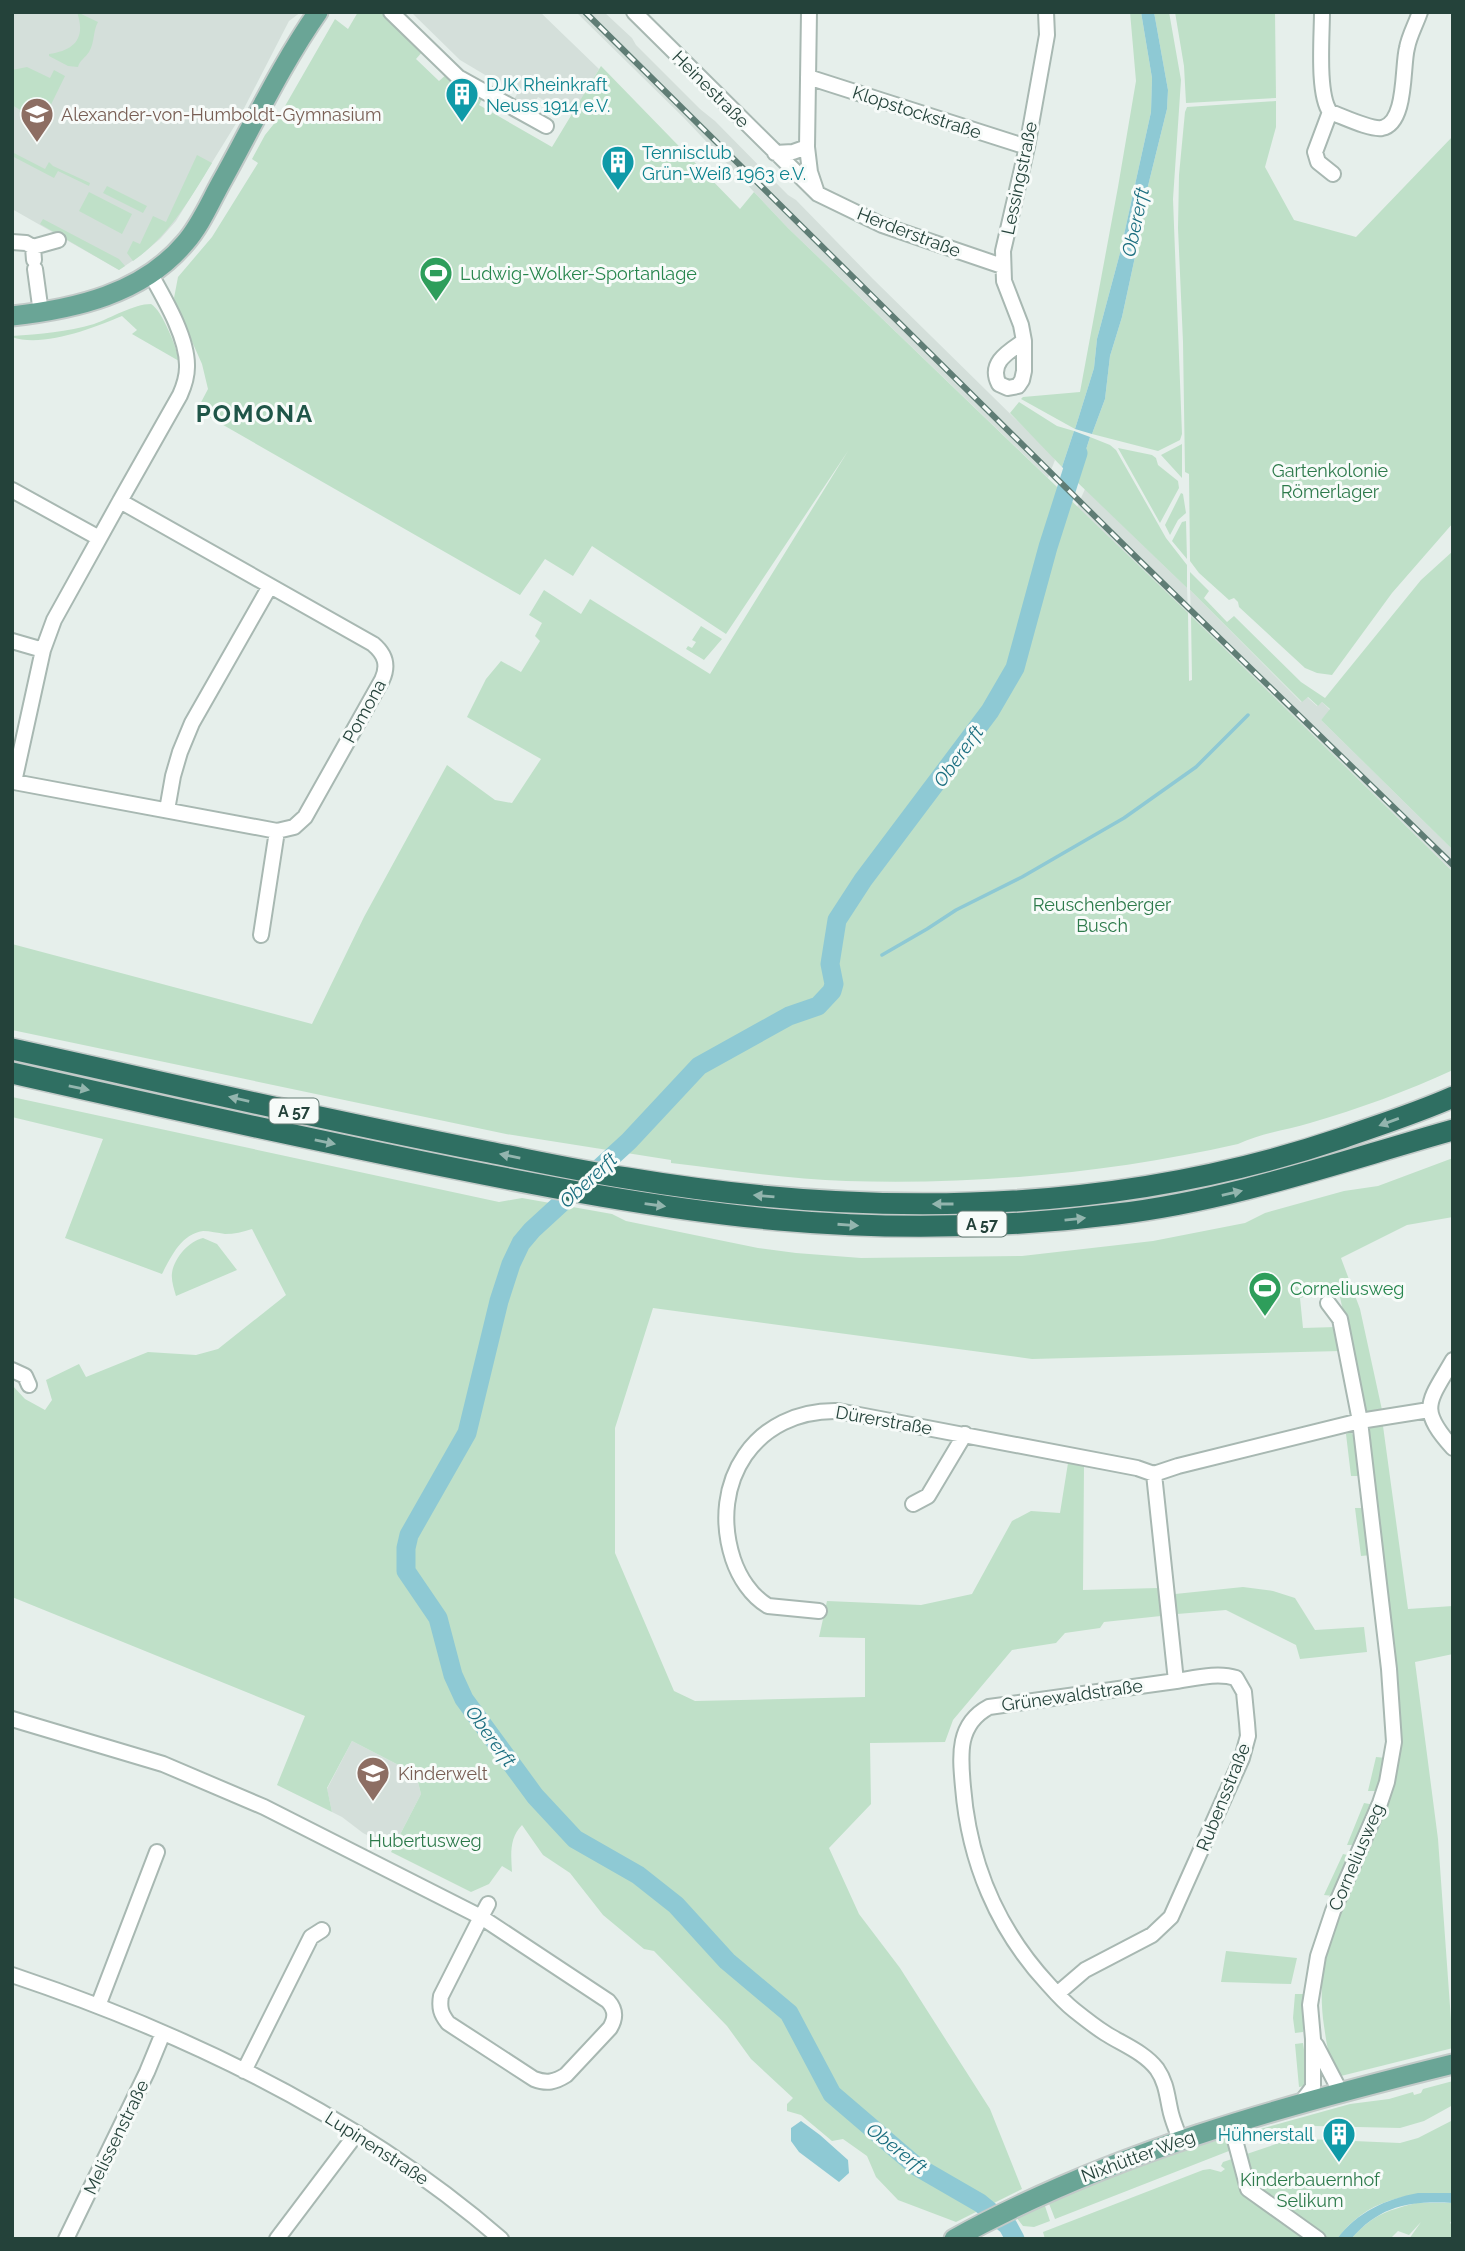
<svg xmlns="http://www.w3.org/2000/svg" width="1465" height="2251" font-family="Raleway,sans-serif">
	<rect width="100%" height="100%" fill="#e6efeb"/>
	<path fill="#d4dfda" d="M12,12H301L289,21L237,122L176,221L160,239L141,255L119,270L12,209Z
		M411,12H540L599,69L572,116L538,97L529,112L512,103L517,94L460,60Z
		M576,12H604L632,38L636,45L700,109L715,121L788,195L796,200L873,279L1051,454L1055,460L1048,478L788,228L684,118Z
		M1085,489L1187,588L1188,613L1077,507Z
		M1190,590L1301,702L1307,697L1317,706L1322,702L1330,710L1321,720L1453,850V872L1191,616Z
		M352,1741L416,1774L421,1794L393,1848L363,1833L342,1817L332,1812L327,1789Z"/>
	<path fill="#bfe0c8" d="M77,12L98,22C93,30 95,42 89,52C85,58 80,60 78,67L68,66L49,56V54C75,50 86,38 77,12Z
		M358,12H382L423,51L416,59L439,81L447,74L483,97L479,105L552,147L601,66L740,209L754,192L788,228L1188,613L1189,681L1192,680L1191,616L1453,872V1070C1407,1091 1359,1109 1310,1123C1287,1130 1261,1133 1238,1144C1110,1173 978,1185 846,1181C788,1179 729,1170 671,1163V1160L506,1134L12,1030V944L312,1024L364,917L447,765L495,800L512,803L541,759L467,717L486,679L501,661L521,672L540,641L535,636L542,623L529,615L544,590L581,614L590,599L710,674L848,451L726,634L592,546L573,576L545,559L520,595L197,410L208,389L202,364L177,308L174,298L178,277L212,237L258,163L252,159L265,135L277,120L335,19L348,29Z
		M1130,12H1141L1152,78L1151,112L1120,253L1097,339L1094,368L1075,429L1021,399L1023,397L1080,392L1118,187L1136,81Z
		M1154,12H1169L1181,80L1173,199L1182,434L1180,440L1158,451L1092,434L1105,399L1110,356L1122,317L1138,243L1146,194L1167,109L1168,90Z
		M1175,12H1275L1276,98L1186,103L1184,66Z
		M27,67L50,78L54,70L65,76L42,123L12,105V70Z
		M1276,101V127L1265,167L1294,220L1356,237L1453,136V523L1392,593L1332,675L1317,673L1305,668L1239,607L1238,602L1234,598L1229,600L1199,573L1190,561L1189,474L1185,472L1183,342L1178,228L1179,175L1185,112L1187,107Z
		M12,152L45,169L49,162L53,166L90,183L89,186L58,171L54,178L12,156Z
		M197,155L212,163C190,199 169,236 133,261L127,253L133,241L140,244L153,216L166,222Z
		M107,186L147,206L143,213L103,193Z
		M89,192L132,214L122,234L79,211Z
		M43,219L119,259L125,266L119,270L40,224Z
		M151,304C162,310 177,348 179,361L132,334L137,330L122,316C94,328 42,348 12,337V336C40,334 67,332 94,324C111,318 134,304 151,304Z
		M1019,402L1057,426L1074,431L1062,467L1010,413Z
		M1090,437L1110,445L1116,450L1166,538L1187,565V588L1076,481Z
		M1182,444V478L1161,455Z
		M1118,448L1152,455L1156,458L1158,465L1178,481L1179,488L1160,523Z
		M1181,493L1183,494L1186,513L1178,520L1170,535L1165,525Z
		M1186,521L1187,559L1172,541L1182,522Z
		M1453,551V850L1321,720L1330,709L1322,702L1318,706L1308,697L1302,702L1190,590V572L1209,591L1204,598L1227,622L1234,616L1301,682L1325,698L1421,580Z
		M701,626L722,639L704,660L686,649L688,646L692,648L696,642L692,640Z
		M12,1097L499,1202L522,1198L612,1214L626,1221L758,1248L796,1253L861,1258L1022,1256L1153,1241L1245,1223L1265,1213L1344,1191L1378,1186L1453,1158V1217L1407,1225L1341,1258L1360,1309L1382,1410L1365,1412L1338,1288L1300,1298L1303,1328L1336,1327L1341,1351L1032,1359L653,1308L615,1428V1553L674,1691L695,1701L865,1697V1638L819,1637L827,1601L921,1605L972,1594L1012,1521L1031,1511L1060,1513L1068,1463L1084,1466L1083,1590L1158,1588L1161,1616L1104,1622L1100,1628L1065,1633L1056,1643L1012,1650L953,1720L945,1742L870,1743L871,1804L829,1848L859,1914L900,1968L990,2109L1022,2189L956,2222L898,2200L876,2177L867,2156L843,2139L832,2141L801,2115L787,2111V2104L793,2098L751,2059L727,2026L654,1951L644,1949L603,1915L570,1873L543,1855L522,1825C509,1838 511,1855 512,1872L502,1866L489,1884L471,1892L391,1852L421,1794L416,1774L352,1741L327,1788L332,1812L277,1785L305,1716L12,1597V1385L25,1399L45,1410L52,1400L46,1380L79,1364L86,1377L148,1352L196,1355L218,1349L286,1295L252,1229C243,1232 234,1234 225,1234C218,1233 210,1231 203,1231C181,1234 171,1257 162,1274L65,1238L103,1139L12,1117Z
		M203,1238L217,1244L237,1270L176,1296C174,1289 171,1280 172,1273C174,1258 189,1241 203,1238Z
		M1383,1426L1408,1609L1453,1606V1654L1415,1662L1438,1839L1453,2048L1341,2076C1328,2061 1327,2045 1324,2026C1319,1994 1322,1952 1334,1921C1349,1881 1373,1844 1387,1804C1396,1780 1398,1755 1400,1731L1366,1428Z
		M1351,1432L1357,1442L1361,1476H1351L1346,1434Z
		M1355,1508H1364L1371,1555L1361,1556Z
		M1243,1587L1273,1591L1295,1598L1315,1630L1364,1627L1367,1652L1300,1659L1296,1645L1226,1610L1177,1614L1175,1594Z
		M1376,1757L1386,1758L1379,1791H1368Z
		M1364,1803L1375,1805L1358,1845H1347Z
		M1343,1854L1352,1856L1333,1896L1324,1895Z
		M1226,1951L1297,1958L1291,1984L1221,1982Z
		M1295,1994H1303V2032L1295,2033L1293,2018Z
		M1303,2043L1307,2070L1305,2086L1299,2087L1295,2044Z
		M1453,2081V2105L1424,2121L1400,2128L1314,2126L1283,2130L1241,2144L1239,2135L1350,2104L1389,2099L1413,2092L1414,2095L1421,2093L1423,2089Z
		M1453,2120V2193C1406,2193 1367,2199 1337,2239H1045L1043,2232L1203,2170L1210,2169L1221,2172L1225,2169L1221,2166L1223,2162L1282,2142L1307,2139L1400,2143L1418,2138Z
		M1229,2137L1234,2149L1055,2219L1048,2201C1106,2175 1167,2154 1229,2137Z
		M1044,2203L1050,2221L1034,2227L1023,2226L1016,2217Z
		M1416,2203H1453V2218L1450,2223L1453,2225V2239H1409L1421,2222L1409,2235L1398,2231L1390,2239H1351C1372,2215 1386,2211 1416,2203Z"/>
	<path fill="#8ec9d4" d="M1141,12H1154L1168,90L1167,109L1146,194L1138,243L1122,317L1110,356L1105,399L1092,434L1075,429L1094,368L1097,339L1120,253L1151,112L1152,78Z
		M1074,431L1090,437L1076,481L1062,467Z
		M801,2121L820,2135L848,2160L849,2173L839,2182L799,2152L791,2141V2128Z
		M1418,2193H1453V2203C1409,2201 1381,2205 1351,2239H1337C1357,2212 1386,2199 1418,2193Z"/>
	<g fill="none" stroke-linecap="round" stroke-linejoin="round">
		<path stroke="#8ec9d4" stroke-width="3.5" d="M882,955L927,929L956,910L1022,877L1124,818L1196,767L1248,715"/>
		<path stroke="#8ec9d4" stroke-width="19" d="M1015,2239L1008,2226L980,2203L916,2166L832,2094L789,2013L727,1961L676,1905L638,1875L575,1839L535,1796L464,1699L453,1675L438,1618L406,1571V1548L409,1535L467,1433L499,1301L511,1264L521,1243L532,1230L629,1141L699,1066L789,1016L818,1006L832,991L834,984L830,964L837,920L863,880L990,711L1015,668L1048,547L1078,453"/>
		<defs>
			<path id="minor" d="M391,12L458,77L546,126
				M634,12L818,194L882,225L1002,266
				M809,12L807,147L810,172L816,190
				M1322,12C1322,36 1317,94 1330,112C1342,116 1370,130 1382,128C1407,123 1402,66 1407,48C1409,36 1416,24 1420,12
				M808,77L1027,147
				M1330,112L1315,152L1318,162L1333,174
				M775,153L793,152L807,147
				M12,242L26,243L33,247L34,260
				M33,247L58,240
				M35,269L41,313
				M1024,341C1008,352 988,363 999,384L1008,388L1018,386L1022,380L1024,371V341L1021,325L1004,281L1003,251L1027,147L1047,35L1046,12
				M12,490L99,538
				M120,501L54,620L43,650L14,782L277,831L294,827L305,817L382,680C389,665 385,654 373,644L120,501L180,395C184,386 187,377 187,367C188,338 164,298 150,273
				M12,641L43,650
				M167,810L173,776L180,752L192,723L270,586
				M261,935L277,831
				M1453,1360C1429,1402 1417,1408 1453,1448
				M12,1370L25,1376L29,1385
				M913,1504L928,1496L965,1434
				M819,1611L768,1606C751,1596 739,1577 733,1559C708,1482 755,1409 838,1411L1137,1468L1154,1474L1178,1466L1360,1421L1429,1410
				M1176,1681L989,1707C957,1724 960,1755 963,1787C969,1861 997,1929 1048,1984C1056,1993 1065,2003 1074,2010C1084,2018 1094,2026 1105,2033C1122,2044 1144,2052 1157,2069C1166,2082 1167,2095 1170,2109C1172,2120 1177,2130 1180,2140
				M12,1719L163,1764L264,1807L481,1917L608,2001C616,2010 616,2018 610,2028L566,2075C555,2082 547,2084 534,2079L448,2023C441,2014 439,2008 441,1996L481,1917L488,1904
				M12,1975C188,2034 360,2117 501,2239
				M1057,1994L1085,1970L1152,1935L1171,1917L1242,1758L1248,1736L1247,1723L1244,1692L1236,1678C1218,1672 1195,1678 1176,1681L1154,1474
				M98,2006L157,1852
				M1316,2045L1341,2093
				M244,2071L311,1937L322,1930
				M1300,2104L1313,2087V2039L1310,2005L1318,1956L1333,1911L1380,1803L1387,1782L1394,1742L1389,1669L1360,1421L1340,1319L1328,1303
				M1231,2125L1248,2189L1318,2239
				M66,2239L147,2072L163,2033
				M277,2239L357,2133"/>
			<path id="major" d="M12,316C75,309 142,294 185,243C201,225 211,200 223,179C254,123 281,65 318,12
				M954,2239C1109,2153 1281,2106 1453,2064"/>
			<path id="highway" d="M12,1049C171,1084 329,1121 489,1152C535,1161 580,1171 627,1178C865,1218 1112,1216 1342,1138C1379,1125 1417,1113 1453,1097
				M12,1073C149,1104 286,1134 423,1162C541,1186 659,1209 779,1220C891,1230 1006,1228 1117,1214C1233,1200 1342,1161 1453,1130"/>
		</defs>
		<use href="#minor" stroke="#a8b8b2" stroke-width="18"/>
		<use href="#major" stroke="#c2cac8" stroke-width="23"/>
		<use href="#highway" stroke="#c2cac8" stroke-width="24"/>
		<use href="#minor" stroke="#fff" stroke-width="14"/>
		<use href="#major" stroke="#6aa596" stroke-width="19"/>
		<use href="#highway" stroke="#2f6f62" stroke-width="21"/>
		<defs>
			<path id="rail" d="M585,12L1137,558L1453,865"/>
		</defs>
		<use href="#rail" stroke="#5f7d75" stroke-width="6"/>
		<use href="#rail" stroke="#f7fbf9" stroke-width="3.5" stroke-dasharray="10" stroke-linecap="butt"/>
	</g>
	<defs><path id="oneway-solid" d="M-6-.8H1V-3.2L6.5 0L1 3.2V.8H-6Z" transform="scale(1.75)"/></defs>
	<g fill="#93b5ae">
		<use href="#oneway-solid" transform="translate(79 1088) rotate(12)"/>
		<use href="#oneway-solid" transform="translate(239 1099) rotate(-167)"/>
		<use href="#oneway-solid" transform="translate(1389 1122) rotate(160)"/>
		<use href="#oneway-solid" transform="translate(325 1142) rotate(12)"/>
		<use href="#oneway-solid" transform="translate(510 1156) rotate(-169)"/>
		<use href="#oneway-solid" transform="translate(1232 1193) rotate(-13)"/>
		<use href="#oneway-solid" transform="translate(764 1196) rotate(-175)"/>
		<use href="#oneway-solid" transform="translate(943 1204) rotate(-180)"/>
		<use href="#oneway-solid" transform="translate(655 1205) rotate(8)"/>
		<use href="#oneway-solid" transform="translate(1075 1219) rotate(-6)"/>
		<use href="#oneway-solid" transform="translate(848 1225) rotate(4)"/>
	</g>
	<defs>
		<symbol id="building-pin" viewBox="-11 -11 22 30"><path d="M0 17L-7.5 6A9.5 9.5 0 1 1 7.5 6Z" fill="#0f9aa8" stroke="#f7fbf9"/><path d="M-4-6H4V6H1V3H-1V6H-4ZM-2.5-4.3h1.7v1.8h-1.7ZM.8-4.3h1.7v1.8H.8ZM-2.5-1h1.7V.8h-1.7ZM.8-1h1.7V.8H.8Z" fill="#fff"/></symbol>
		<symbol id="school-pin" viewBox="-11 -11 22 30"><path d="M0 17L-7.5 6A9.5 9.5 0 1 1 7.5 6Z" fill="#8d6e63" stroke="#f7fbf9"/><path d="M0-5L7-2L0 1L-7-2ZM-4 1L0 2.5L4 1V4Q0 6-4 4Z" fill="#fff"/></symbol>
		<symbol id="stadium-pin" viewBox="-11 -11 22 30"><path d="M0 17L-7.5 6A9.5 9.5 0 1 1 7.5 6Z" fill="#2e9e5b" stroke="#f7fbf9"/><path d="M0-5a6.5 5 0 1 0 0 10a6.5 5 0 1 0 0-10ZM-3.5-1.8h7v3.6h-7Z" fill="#fff"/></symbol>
	</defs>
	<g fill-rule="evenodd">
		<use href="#building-pin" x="443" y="75" width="38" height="52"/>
		<use href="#school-pin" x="18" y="95" width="38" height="52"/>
		<use href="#building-pin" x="599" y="143" width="38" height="52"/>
		<use href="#stadium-pin" x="417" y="254" width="38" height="52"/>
		<use href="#stadium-pin" x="1246" y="1269" width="38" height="52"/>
		<use href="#school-pin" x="354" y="1754" width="38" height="52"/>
		<use href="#building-pin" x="1320" y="2115" width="38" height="52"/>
	</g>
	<g text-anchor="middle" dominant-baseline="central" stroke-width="6" stroke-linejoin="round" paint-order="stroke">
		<g fill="#f7fbf9" stroke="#637a73" stroke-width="2">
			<rect x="269.5" y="1098.5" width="49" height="25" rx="5"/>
			<rect x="957.5" y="1211.5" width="49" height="25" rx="5"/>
		</g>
		<g font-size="16" font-weight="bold" fill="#24423a">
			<text x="294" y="1111">A 57</text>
			<text x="982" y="1224">A 57</text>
		</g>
		<g font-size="18" fill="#0d838f" stroke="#f7fbf9" text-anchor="start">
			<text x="486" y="84">DJK Rheinkraft<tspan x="486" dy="21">Neuss 1914 e.V.</tspan></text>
			<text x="642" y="152">Tennisclub<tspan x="642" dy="21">Grün-Weiß 1963 e.V.</tspan></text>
			<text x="1314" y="2134" text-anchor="end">Hühnerstall</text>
		</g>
		<g font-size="18" fill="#24423a" stroke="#f7fbf9">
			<text transform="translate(711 89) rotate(45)">Heinestraße</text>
			<text transform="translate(917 112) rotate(18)">Klopstockstraße</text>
			<text transform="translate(1019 178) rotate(-78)">Lessingstraße</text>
			<text transform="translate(909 232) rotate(21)">Herderstraße</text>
			<text transform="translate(364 711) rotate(-61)">Pomona</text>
			<text transform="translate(884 1420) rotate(10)">Dürerstraße</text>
			<text transform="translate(1072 1695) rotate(-8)">Grünewaldstraße</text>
			<text transform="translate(1223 1797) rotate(-68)">Rubensstraße</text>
			<text transform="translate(1356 1857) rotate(-67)">Corneliusweg</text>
			<text transform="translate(116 2137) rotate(-64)">Melissenstraße</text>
			<text transform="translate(377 2148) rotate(33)">Lupinenstraße</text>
			<text transform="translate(1138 2156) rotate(-20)">Nixhütter Weg</text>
		</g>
		<g font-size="18" fill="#785e54" stroke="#f7fbf9" text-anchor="start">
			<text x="61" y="114">Alexander-von-Humboldt-Gymnasium</text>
			<text x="398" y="1773">Kinderwelt</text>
		</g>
		<g font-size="18" fill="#27864d" stroke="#f7fbf9" text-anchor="start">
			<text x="460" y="273">Ludwig-Wolker-Sportanlage</text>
			<text x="1290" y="1288">Corneliusweg</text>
		</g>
		<g font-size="18" fill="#2d7a4b" stroke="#f7fbf9">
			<text x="1330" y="470">Gartenkolonie<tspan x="1330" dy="21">Römerlager</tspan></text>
			<text x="1102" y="904">Reuschenberger<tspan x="1102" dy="21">Busch</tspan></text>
			<text x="425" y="1840">Hubertusweg</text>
			<text x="1310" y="2179">Kinderbauernhof<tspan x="1310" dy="21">Selikum</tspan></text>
		</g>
		<g font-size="19" font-style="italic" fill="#1c6f80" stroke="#f7fbf9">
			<text transform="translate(1135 222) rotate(-78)">Obererft</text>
			<text transform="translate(958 756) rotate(-54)">Obererft</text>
			<text transform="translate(588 1180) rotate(-43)">Obererft</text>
			<text transform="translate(491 1736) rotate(54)">Obererft</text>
			<text transform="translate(897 2148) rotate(38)">Obererft</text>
		</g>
		<g font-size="24" font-weight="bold" letter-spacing="2" fill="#1f5548" stroke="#f7fbf9">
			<text x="255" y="413">POMONA</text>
		</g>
	</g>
	<rect width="1465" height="2251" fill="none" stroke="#24423a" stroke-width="28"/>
</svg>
